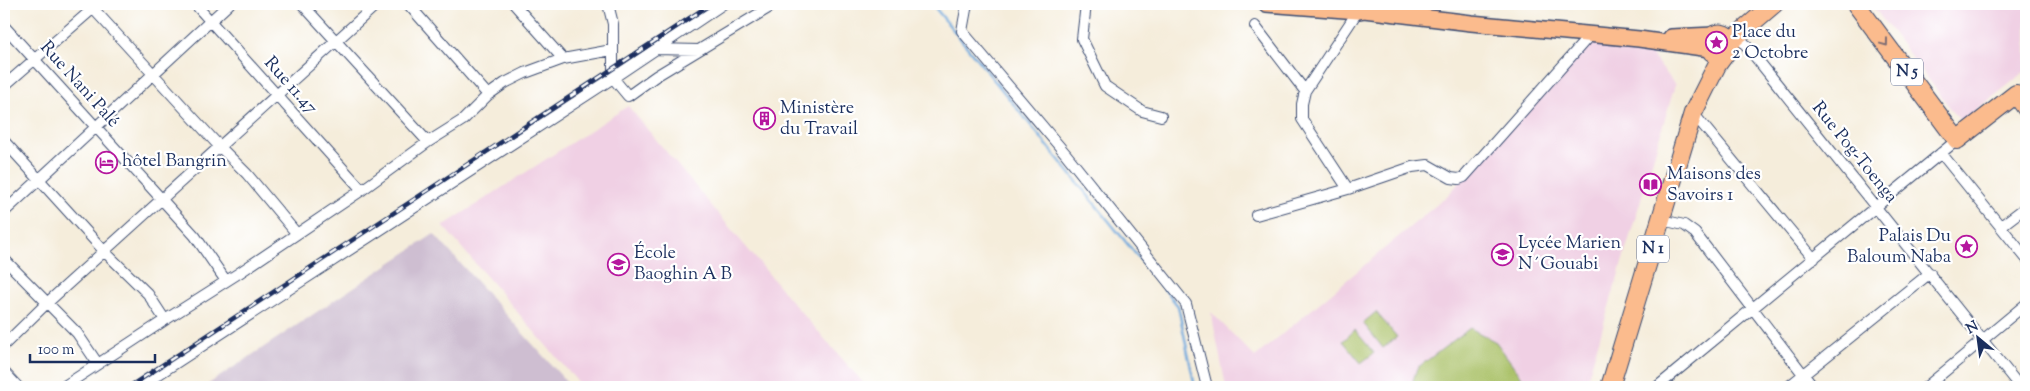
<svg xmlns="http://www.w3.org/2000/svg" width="2030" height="391" font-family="'Sorts Mill Goudy',serif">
	<rect width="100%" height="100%" fill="#fff"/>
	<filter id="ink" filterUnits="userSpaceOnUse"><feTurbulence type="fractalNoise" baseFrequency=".02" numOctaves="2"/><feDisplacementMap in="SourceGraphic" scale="10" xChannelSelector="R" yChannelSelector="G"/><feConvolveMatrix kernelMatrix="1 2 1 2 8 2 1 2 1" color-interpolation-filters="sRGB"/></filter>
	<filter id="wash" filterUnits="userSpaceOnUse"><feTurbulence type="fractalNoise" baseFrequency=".0096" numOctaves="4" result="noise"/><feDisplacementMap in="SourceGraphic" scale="20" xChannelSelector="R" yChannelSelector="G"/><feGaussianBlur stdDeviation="1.12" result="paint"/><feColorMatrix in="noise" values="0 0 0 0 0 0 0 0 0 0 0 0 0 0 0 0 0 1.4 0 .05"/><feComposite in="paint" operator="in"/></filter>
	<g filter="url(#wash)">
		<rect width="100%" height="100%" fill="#f5eddb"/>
		<path fill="#f0d0e4" d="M1871,4H2026V71L1961,122Z
			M1588,43L1646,48L1675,85L1585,387H1226L1211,312L1255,357L1447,196Z
			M628,106L793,303L867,387H582L443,226Z"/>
		<path fill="#cebed1" d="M434,234L571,387H204Z"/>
		<path fill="#a8c065" stroke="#627862" d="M1376,312L1397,337L1383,348L1363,323Z
			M1470,328L1496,342L1529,387H1411L1417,368Z
			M1355,330L1374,353L1361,363L1343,341Z"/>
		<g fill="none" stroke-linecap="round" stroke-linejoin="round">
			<path stroke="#6ca8dd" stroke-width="2.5" d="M932,4L1178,306L1195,387"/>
		</g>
	</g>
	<g filter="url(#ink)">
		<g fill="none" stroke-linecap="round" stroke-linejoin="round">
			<defs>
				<path id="street" d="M89,4L219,146L247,174L297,234
					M195,4L362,190
					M302,4L428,142
					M408,4L488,95
					M514,4L563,59
					M608,4L613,24V78L628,96L656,76L775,4
					M967,4L962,31L1065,153L1186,304L1207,387
					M1086,4L1082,39L1105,86L1142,111L1161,116
					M4,26L195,236L226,281
					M1255,26L1305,91
					M1737,34L2020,387
					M656,49L699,50
					M4,86L97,5
					M1693,113L1814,259
					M4,141L105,252L148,294L165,320
					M1941,153L2026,258
					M1348,189L1302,119V104L1305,91L1358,11
					M4,212L229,4
					M1256,215L1348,189L1412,167L1428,165L1451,178L1459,179L1464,177L1591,34
					M1662,220L1684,225L1695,233L1813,387
					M2001,226L2026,207
					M4,259L77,333L98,364
					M4,345L47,303L377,4
					M4,372L18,387
					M63,387L165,320L239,273L362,190L428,142L463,120L488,95L505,83L525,73L563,59L612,50
					M139,387L613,78L723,4
					M1657,387L1957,140
					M1788,387L1930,273
					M1926,387L2026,304"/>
				<path id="primary" d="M1266,4L1358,11L1364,10L1471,23L1639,39L1710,49
					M1671,37L1714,35"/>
				<path id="highway" d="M1856,4L1957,140L2016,94L2026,108
					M1725,53L1719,55L1712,52L1709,45L1710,38C1716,32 1723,32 1729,38L1730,46
					M1610,387L1693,113L1717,65L1728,50L1733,39L1774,4"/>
			</defs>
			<use href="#street" stroke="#3c4c71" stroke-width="12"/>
			<use href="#primary" stroke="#3c4c71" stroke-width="18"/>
			<use href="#highway" stroke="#3c4c71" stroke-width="20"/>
			<use href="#street" stroke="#fff" stroke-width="10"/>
			<use href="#primary" stroke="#fbbb8d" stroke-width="15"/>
			<use href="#highway" stroke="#fbbb8d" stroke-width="18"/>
			<defs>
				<path id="rail" d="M129,387L711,4"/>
			</defs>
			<use href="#rail" stroke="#1b2f5e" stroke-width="4.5"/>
			<use href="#rail" stroke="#fff" stroke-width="2.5" stroke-dasharray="8" stroke-linecap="butt"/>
		</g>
		<defs><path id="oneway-chevron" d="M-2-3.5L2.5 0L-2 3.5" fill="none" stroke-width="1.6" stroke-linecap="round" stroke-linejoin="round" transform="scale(1.25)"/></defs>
		<use stroke="#806e73" href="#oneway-chevron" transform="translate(1885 43) rotate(53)"/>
	</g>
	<defs>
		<symbol id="sight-ring" viewBox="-11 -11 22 22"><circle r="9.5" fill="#fff" stroke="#b5179e" stroke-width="1.5"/><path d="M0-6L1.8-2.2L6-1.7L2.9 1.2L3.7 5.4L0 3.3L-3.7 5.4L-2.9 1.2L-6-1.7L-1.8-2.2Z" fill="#b5179e"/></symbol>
		<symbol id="building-ring" viewBox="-11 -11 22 22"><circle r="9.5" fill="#fff" stroke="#b5179e" stroke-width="1.5"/><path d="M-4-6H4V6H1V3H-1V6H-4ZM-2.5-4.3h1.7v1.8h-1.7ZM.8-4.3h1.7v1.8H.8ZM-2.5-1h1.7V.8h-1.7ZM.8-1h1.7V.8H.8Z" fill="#b5179e"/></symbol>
		<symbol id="hotel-ring" viewBox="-11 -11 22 22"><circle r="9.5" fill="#fff" stroke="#b5179e" stroke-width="1.5"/><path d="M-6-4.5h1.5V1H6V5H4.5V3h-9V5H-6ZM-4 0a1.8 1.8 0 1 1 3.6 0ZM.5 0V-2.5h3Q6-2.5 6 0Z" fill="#b5179e"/></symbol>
		<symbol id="library-ring" viewBox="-11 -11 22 22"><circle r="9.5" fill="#fff" stroke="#b5179e" stroke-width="1.5"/><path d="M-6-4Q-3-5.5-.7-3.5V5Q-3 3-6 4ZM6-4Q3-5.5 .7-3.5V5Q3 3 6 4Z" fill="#b5179e"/></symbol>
		<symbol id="school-ring" viewBox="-11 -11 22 22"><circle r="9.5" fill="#fff" stroke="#b5179e" stroke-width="1.5"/><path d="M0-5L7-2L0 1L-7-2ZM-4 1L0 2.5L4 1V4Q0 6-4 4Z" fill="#b5179e"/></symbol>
	</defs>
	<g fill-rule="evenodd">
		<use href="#sight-ring" x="1704" y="30" width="25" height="25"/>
		<use href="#building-ring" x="752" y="106" width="25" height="25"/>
		<use href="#hotel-ring" x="94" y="150" width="25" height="25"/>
		<use href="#library-ring" x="1638" y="172" width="25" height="25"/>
		<use href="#sight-ring" x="1954" y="234" width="25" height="25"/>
		<use href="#school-ring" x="1490" y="242" width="25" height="25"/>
		<use href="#school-ring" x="606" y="252" width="25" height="25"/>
	</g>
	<g text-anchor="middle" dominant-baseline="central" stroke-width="4.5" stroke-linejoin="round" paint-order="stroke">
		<g fill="#fff" stroke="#5f6d8e" stroke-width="1">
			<rect x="1891" y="58.5" width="32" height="27" rx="4"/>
			<rect x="1637" y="235.5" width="32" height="27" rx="4"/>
		</g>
		<g font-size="16" font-weight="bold" fill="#1b2f5e">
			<text x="1907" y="72">N 5</text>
			<text x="1653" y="249">N 1</text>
		</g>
		<g font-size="18" fill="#1b2f5e" stroke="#fff" text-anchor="start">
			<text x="1732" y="33">Place du<tspan x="1732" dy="21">2 Octobre</tspan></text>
			<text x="780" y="109">Ministère<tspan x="780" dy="21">du Travail</tspan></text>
			<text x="122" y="162">hôtel Bangrin</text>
			<text x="1667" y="175">Maisons des<tspan x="1667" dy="21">Savoirs 1</tspan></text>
			<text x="1951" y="237" text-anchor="end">Palais Du<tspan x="1951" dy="21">Baloum Naba</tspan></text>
			<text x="1518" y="244">Lycée Marien<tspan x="1518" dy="21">N´Gouabi</tspan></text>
			<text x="634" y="254">École<tspan x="634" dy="21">Baoghin A B</tspan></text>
		</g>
		<g font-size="18" fill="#1b2f5e" stroke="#fff">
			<text transform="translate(79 85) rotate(48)">Rue Nani Palé</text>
			<text transform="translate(290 86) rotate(48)">Rue 11.47</text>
			<text transform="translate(1854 153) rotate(51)">Rue Pog-Toenga</text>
		</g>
	</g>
	<rect width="2030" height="391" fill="none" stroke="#fff" stroke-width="20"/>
	<g transform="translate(1978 338) rotate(331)" stroke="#ffffff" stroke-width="4" paint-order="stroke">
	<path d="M0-4L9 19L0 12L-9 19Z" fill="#1b2f5e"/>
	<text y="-8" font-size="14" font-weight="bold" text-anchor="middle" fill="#1b2f5e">N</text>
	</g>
	<path d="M30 354v8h125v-8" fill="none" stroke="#1b2f5e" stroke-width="2.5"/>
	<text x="38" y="354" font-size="15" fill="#1b2f5e" stroke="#ffffff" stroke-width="4" paint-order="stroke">100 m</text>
</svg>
